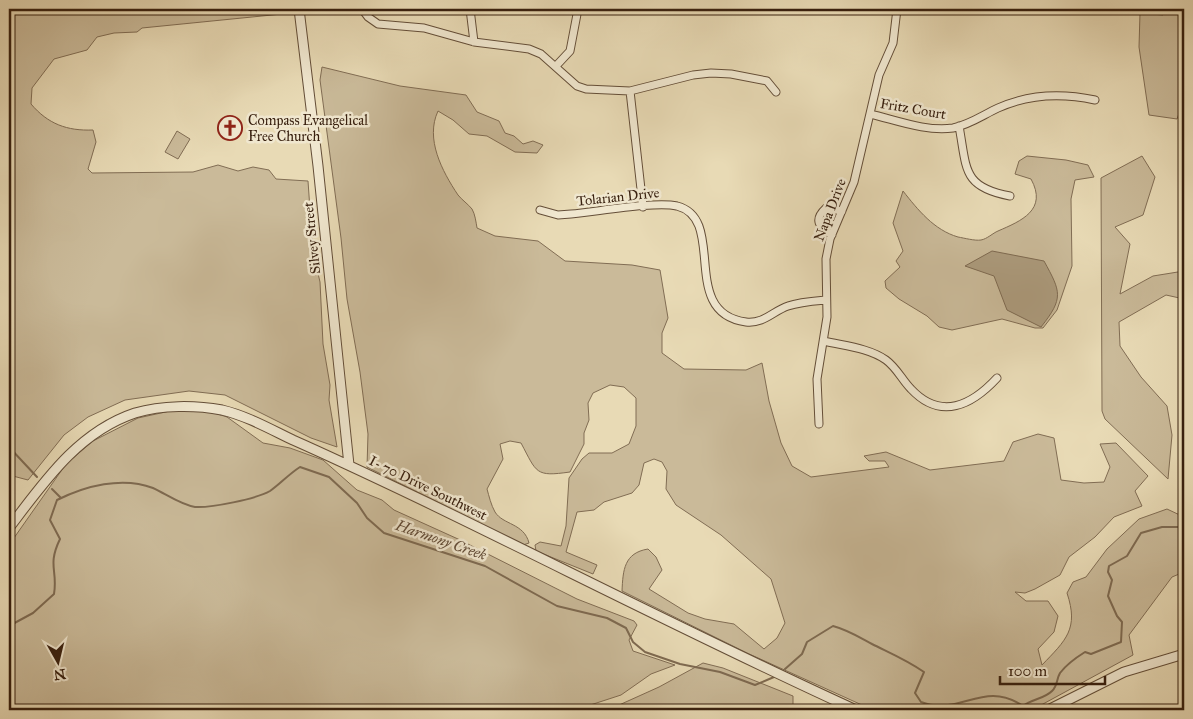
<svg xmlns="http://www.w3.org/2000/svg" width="1193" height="719" font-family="'IM FELL Great Primer',serif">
	<rect width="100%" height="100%" fill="#e8dab5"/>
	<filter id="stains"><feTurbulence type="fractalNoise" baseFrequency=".004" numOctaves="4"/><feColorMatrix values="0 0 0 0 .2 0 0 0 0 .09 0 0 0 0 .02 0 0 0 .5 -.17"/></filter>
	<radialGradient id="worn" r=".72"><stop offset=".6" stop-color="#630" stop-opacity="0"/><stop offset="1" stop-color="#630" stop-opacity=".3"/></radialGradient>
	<path fill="#caba99" stroke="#816d54" d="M9,9H291L292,13L142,28L137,32L114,33L97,37L87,50L54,59L32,88L31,104C48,124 67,131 93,130L96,142L88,169L92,173L193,172L218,165L238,171L253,167L269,170L276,179L308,181L313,252L320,282L323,344L330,385L329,400L337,447L311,438L225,395L189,391L125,400L88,417L64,435L28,480L9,475Z
		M1168,9H1184V100L1177,119L1149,115L1139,47L1140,13L1163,15Z
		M322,67L400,86L466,95L477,112L499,121L505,133L514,136L523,144L533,141L543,145L537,153L515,152L487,136L469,134L453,120L438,111C425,139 442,171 458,195C462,200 468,204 472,209C475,214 476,222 477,228L495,236L538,241L565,261L632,265L660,270L668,318L662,333V353L684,369L746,370L762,363L769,401L781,443L792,466L811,477L889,467L885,461H869L864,456L886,452L930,470L1004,461L1013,442L1038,434L1054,438L1061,480L1084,483L1104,482L1110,467L1100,444L1116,443L1148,476L1135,491L1142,506L1114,517L1095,537L1069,557L1060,575L1035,589L1025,593L1015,592L1026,601H1048L1058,616L1054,632L1038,649L1042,665C1066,640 1079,629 1067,593L1073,582L1086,577L1107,549L1139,519L1167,509L1184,517V572L1172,577L1129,635L1133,655L1032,710H873L747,653L622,591C623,570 624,553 648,549L656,557L662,570L649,589L688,613L705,619L734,624L764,649L777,638L785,623L771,579L721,535L676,505L666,489L667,471L662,462L654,459L644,463L639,485L632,493L604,502L594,510L577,512L566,552L597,565L593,574L536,551L535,545L540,542L561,546L566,526L569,478L582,459L589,453H612L629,444L636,426V398L624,387L610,385L593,393L588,403L589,420L584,433V444L570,472C535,477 537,473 521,443L510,441L500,444L503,459L487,489C489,496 491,505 495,512C503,525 524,523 529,543L523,545L367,467L368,434L360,372L347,299L341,238L320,80Z
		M177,131L190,139L178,159L165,152Z
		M1027,156L1066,160L1088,165L1094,177L1075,180L1071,199L1072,266L1057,310L1043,328H1035L1002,319L952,330L939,327L927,316L899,299L886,288L885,281L900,267L896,261L903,251L893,223L903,191C918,210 934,230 958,237C964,238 975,241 981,240C987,239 993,233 998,231C1021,221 1048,210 1031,179L1015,174L1019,161Z
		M1142,156L1155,177L1143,215L1115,227L1130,244L1120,294L1153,276L1184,271V299L1166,295L1119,322L1120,346L1141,377L1167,406L1172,435L1168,479L1105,419L1102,411L1101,178Z
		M205,410L227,417L263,443L290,448L323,460L357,490L382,500L394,510L458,539L577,599L634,621L637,625L629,640L633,651L675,665L651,674L621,695L575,710L542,708L536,710H9V545L66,464L93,441L138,418L170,411Z
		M703,663L723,668L793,696V710H608L659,687Z"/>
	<path fill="#ac9b7d" stroke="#7e6a51" d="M992,251L1044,261C1061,292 1064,298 1041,327L1007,310L994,276L965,266Z"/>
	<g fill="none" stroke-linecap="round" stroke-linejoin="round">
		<path stroke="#7e6a51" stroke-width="2" d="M9,447L37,477
			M52,489L61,498
			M9,626L33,613L54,594C58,570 47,566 60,539L50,520L57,500C85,486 122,476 153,488C166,494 181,505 195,507C211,508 256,499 270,491C280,484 289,474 300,467L329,477L357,503L367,518L384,533L485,566L557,606L607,618L626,628L633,642L645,652L680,664L720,672L755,685L774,677
			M785,669L802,654L807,642L833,626C848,630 859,637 872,644C890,653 907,660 924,672L915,693L921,702C960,717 983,679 1023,706C1032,699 1044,699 1052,691C1058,685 1056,680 1060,673C1066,665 1077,657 1085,652L1091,654L1121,642L1122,622L1117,616L1108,596L1112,580L1108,572L1109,566L1127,556L1141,533L1162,527H1184"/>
		<defs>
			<path id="minor" d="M362,9L368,17L378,24L424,28L474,42L529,49L541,54L577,86L586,89L630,91L693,75L711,73L731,74L767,81L776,92
				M470,9L474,42
				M556,66L570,51L578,9
				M630,91L643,207
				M870,114C896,120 926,132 953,128C969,125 983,115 998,108C1029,94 1062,93 1095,100
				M959,126C967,169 962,187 1010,196
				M540,210L558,215L571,214C596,212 655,201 677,206C728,219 678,313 746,322C764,324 773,311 788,306C799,302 813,301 825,300
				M832,235C819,227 813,220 826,208L842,211
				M824,341C845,346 869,348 886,360C897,368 902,380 911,389C941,421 972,405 997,378
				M819,424L817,379L827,317L826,259L830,239L854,182L879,75L893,43L897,9"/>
			<path id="tertiary" d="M299,9L318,166L349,465
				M9,528C44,482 78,432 135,413C162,405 195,405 222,410C247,416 270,429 293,440C336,459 378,479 420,499C565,569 709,643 856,710
				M1048,710L1124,672L1184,654"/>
		</defs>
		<use href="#minor" stroke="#644e38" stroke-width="9"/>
		<use href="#tertiary" stroke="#644e38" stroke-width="11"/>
		<use href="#minor" stroke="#f0e7cf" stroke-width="7"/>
		<use href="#tertiary" stroke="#f0e7cf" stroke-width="9"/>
	</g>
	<defs>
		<symbol id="church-ring" viewBox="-11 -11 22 22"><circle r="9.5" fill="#f0e7cf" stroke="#8f2418" stroke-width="1.5"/><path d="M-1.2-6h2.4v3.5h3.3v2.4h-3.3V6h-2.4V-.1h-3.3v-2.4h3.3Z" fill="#8f2418"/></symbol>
	</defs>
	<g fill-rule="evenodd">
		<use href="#church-ring" x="216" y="114" width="28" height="28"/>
	</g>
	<g text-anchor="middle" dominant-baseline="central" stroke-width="5" stroke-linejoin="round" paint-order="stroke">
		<g font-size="14" fill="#38200f" stroke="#f0e7cf">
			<text transform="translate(913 109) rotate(10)">Fritz Court</text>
			<text transform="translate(618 197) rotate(-6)">Tolarian Drive</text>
			<text transform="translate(830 210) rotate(-69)">Napa Drive</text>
			<text transform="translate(312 238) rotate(-96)">Silvey Street</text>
			<text transform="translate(428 488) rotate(26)">I- 70 Drive Southwest</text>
		</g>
		<g font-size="14" fill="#38200f" stroke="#f0e7cf" text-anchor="start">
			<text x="248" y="120">Compass Evangelical<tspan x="248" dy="16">Free Church</tspan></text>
		</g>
		<g font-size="15" font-style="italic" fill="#614b36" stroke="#f0e7cf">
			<text transform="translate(441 540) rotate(19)">Harmony Creek</text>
		</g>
	</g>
	<rect width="1193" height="719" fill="none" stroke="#e8dab5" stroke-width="30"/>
	<rect x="10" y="10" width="1173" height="699" fill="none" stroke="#38200f" stroke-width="2.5"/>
	<rect x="15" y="15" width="1163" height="689" fill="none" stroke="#38200f"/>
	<g transform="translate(58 662) rotate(172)" stroke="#f0e7cf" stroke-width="4" paint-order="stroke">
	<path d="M0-4L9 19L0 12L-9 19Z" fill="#38200f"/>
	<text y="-8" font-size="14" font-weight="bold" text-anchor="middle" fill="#38200f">N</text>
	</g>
	<path d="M1000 676v8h105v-8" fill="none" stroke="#38200f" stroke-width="2.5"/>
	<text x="1008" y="676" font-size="15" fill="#38200f" stroke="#f0e7cf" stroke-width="4" paint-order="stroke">100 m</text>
	<rect width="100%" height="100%" filter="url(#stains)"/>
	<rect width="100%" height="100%" fill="url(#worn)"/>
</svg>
